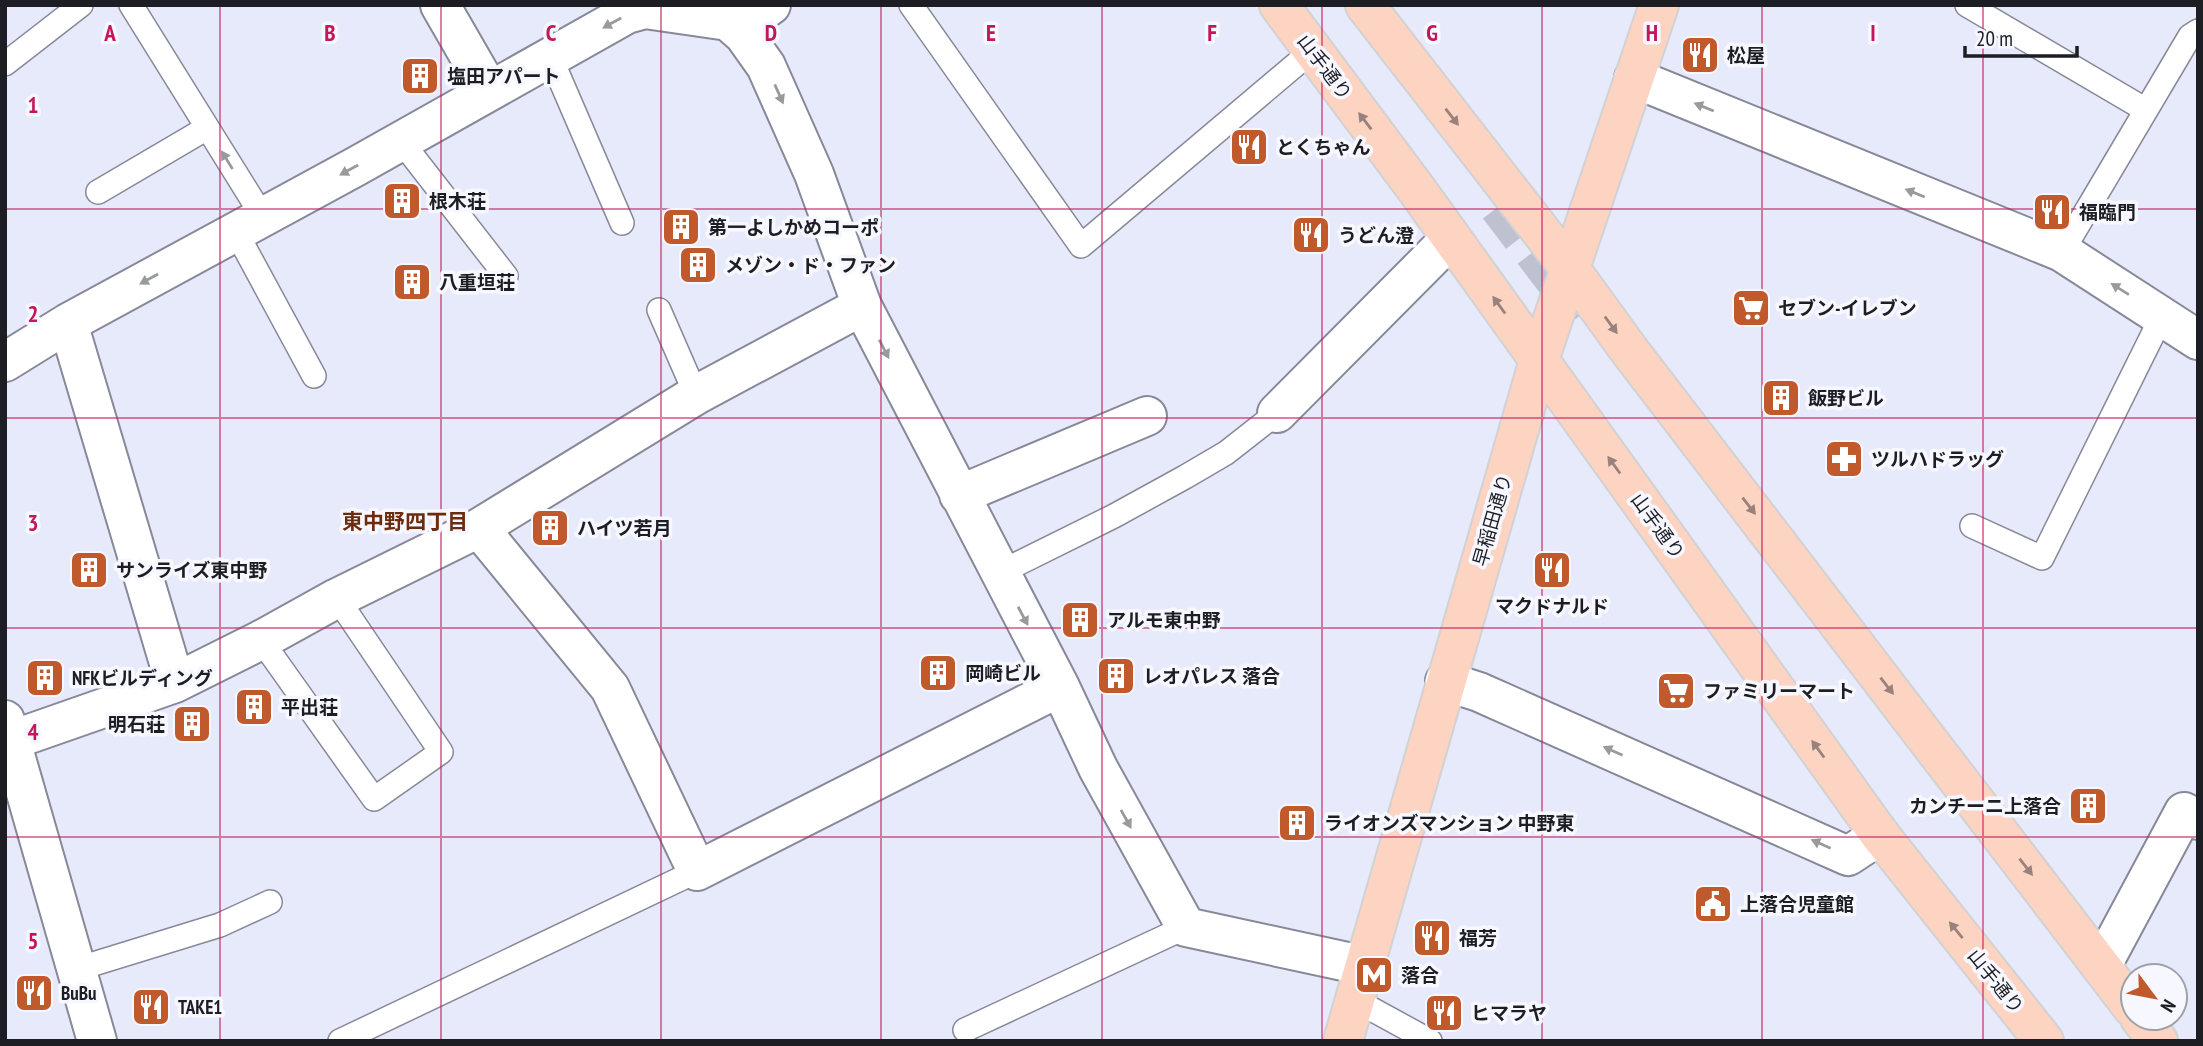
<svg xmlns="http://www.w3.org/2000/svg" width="2203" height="1046" font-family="'PT Sans Narrow','Noto Sans JP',sans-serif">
	<rect width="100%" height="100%" fill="#e7eafb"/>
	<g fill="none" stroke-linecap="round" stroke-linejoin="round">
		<path stroke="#bfc1d0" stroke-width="38" stroke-dasharray="38 19" stroke-linecap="butt" d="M1498,207L1581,315"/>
		<defs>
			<path id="service" d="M131,5L263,217
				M911,5L1081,246L1313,50
				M1967,5L2146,110
				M550,56L622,223
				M5,64L81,5
				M401,141L506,276
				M98,192L207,128
				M236,232L314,376
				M2062,252L2190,36L2198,31
				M659,310L696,395
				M1972,526L2042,558L2162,316
				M999,573L1114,516L1185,477L1226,453L1277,413
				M261,640L374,799L441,752L337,598
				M77,969L220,925L270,902
				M1355,1000L1430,1041
				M965,1030L1186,927
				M340,1041L697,871"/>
			<path id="minor" d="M440,5L489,90
				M744,35L754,17L771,5
				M1634,78L2062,252L2198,340
				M68,323L175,683
				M5,362L68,323L355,167L627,14L645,9L728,21L744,35L766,66L814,174L862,306L1060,687L1098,768L1186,927L1366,966
				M1277,413L1451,238
				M959,495L1147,416
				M479,528L610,688L697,871L1060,687
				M1445,681L1479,692L1848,856L1880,835
				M12,740L175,683L261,640L337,598L479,528L696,395L862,306
				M2102,965L2184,812L2198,820"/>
			<path id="tertiary" d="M5,720L97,1041"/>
			<path id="primary" d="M1279,5L1417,190L1880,835L2044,1041
				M1365,5L1571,270L1629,350L2133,1008
				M2140,1018L2158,1041
				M1343,1041L1539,360L1659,5"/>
		</defs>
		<use href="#service" stroke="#878998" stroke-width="26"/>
		<use href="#minor" stroke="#878998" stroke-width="42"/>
		<use href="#tertiary" stroke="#878998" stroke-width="42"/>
		<use href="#primary" stroke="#d2d2d3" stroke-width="42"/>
		<use href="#service" stroke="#fff" stroke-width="23"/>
		<use href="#minor" stroke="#fff" stroke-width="38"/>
		<use href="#tertiary" stroke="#fff" stroke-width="38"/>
		<use href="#primary" stroke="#fdd3c2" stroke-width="38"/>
	</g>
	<defs><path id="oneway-solid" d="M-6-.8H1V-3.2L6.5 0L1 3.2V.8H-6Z" transform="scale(1.75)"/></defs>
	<g fill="#999a9c">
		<use href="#oneway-solid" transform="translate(612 23) rotate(151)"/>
		<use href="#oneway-solid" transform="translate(779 94) rotate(66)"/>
		<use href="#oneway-solid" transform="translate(1704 107) rotate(-158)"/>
		<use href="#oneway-solid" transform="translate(227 160) rotate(-122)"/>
		<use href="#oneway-solid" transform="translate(349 170) rotate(151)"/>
		<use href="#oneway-solid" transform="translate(1915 193) rotate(-158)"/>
		<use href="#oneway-solid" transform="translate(149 279) rotate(151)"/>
		<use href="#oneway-solid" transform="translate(2120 289) rotate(-148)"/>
		<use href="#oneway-solid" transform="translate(884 349) rotate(63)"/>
		<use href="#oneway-solid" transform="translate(1023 616) rotate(62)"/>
		<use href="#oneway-solid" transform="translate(1613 751) rotate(-156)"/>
		<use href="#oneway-solid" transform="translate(1126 819) rotate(61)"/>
		<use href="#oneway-solid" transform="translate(1821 844) rotate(-156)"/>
	</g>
	<g fill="#98827b">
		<use href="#oneway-solid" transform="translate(1452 117) rotate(52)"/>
		<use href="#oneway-solid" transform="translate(1365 121) rotate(-127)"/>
		<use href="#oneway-solid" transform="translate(1499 305) rotate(-126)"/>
		<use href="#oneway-solid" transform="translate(1611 325) rotate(54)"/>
		<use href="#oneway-solid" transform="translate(1614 465) rotate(-126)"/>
		<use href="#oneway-solid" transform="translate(1749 506) rotate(52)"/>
		<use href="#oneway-solid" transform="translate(1887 686) rotate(52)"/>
		<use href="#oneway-solid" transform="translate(1818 749) rotate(-126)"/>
		<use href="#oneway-solid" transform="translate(2026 867) rotate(52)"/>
		<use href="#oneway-solid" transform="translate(1956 930) rotate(-129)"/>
	</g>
	<path fill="none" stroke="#c2185b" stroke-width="2" stroke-opacity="0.55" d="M220,5V1041M441,5V1041M661,5V1041M881,5V1041M1102,5V1041M1322,5V1041M1542,5V1041M1762,5V1041M1983,5V1041M5,209H2198M5,418H2198M5,628H2198M5,837H2198"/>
	<defs>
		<symbol id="restaurant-square" viewBox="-11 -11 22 22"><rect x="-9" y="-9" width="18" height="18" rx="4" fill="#c05a2d" stroke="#f7f8ff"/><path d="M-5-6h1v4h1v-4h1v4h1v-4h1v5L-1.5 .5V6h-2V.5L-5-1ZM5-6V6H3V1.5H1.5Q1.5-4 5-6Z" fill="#fff"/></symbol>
		<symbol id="building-square" viewBox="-11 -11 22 22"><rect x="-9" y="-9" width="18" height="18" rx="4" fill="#c05a2d" stroke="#f7f8ff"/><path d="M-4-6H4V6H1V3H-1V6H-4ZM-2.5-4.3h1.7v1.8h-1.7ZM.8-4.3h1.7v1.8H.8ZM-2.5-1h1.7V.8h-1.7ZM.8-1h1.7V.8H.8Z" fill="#fff"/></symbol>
		<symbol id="supermarket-square" viewBox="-11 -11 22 22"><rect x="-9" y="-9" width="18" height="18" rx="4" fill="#c05a2d" stroke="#f7f8ff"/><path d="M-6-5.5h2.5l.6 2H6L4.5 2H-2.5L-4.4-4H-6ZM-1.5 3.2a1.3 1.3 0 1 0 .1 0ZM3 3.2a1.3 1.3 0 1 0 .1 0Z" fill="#fff"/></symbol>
		<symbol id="pharmacy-square" viewBox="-11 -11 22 22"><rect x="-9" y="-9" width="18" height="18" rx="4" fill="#c05a2d" stroke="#f7f8ff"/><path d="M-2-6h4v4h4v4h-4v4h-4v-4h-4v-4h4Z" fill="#fff"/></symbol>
		<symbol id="civic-square" viewBox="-11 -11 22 22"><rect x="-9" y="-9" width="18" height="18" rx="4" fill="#c05a2d" stroke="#f7f8ff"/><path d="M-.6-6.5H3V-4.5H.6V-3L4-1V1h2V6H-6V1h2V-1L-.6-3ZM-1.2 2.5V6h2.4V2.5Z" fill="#fff"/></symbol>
		<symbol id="metro-square" viewBox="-11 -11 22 22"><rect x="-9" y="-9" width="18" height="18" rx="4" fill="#c05a2d" stroke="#f7f8ff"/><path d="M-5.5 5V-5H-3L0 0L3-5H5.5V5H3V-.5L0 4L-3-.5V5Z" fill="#fff"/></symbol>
	</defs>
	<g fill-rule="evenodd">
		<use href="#restaurant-square" x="1678" y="33" width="44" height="44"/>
		<use href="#building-square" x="398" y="54" width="44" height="44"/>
		<use href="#restaurant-square" x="1227" y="125" width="44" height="44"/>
		<use href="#building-square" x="380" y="179" width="44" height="44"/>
		<use href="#restaurant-square" x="2030" y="190" width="44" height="44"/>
		<use href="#building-square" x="659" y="205" width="44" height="44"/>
		<use href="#restaurant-square" x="1289" y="213" width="44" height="44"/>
		<use href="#building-square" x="676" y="243" width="44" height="44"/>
		<use href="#building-square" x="390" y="260" width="44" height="44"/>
		<use href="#supermarket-square" x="1729" y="286" width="44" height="44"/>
		<use href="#building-square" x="1759" y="376" width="44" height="44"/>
		<use href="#pharmacy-square" x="1822" y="437" width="44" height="44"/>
		<use href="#building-square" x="528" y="506" width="44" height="44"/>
		<use href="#building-square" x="67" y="548" width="44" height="44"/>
		<use href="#restaurant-square" x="1530" y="548" width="44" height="44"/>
		<use href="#building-square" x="1058" y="598" width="44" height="44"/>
		<use href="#building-square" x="916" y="651" width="44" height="44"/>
		<use href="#building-square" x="1094" y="654" width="44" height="44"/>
		<use href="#building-square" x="23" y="656" width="44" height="44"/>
		<use href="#supermarket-square" x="1654" y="669" width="44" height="44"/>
		<use href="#building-square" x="232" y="685" width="44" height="44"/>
		<use href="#building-square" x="170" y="702" width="44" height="44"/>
		<use href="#building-square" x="2066" y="784" width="44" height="44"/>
		<use href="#building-square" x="1275" y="801" width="44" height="44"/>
		<use href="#civic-square" x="1691" y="882" width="44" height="44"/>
		<use href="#restaurant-square" x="1410" y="916" width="44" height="44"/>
		<use href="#metro-square" x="1352" y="953" width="44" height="44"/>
		<use href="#restaurant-square" x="12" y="971" width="44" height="44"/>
		<use href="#restaurant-square" x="129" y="985" width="44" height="44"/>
		<use href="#restaurant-square" x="1422" y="991" width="44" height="44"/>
	</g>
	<g text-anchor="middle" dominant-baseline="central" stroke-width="7" stroke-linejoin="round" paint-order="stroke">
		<g font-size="19" font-weight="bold" fill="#1d1e24" stroke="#f7f8ff" text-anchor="start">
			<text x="1727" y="55">松屋</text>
			<text x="447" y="76">塩田アパート</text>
			<text x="1276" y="147">とくちゃん</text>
			<text x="429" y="201">根木荘</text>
			<text x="2079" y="212">福臨門</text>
			<text x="708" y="227">第一よしかめコーポ</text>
			<text x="1338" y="235">うどん澄</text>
			<text x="725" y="265">メゾン・ド・ファン</text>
			<text x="439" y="282">八重垣荘</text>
			<text x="1778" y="308">セブン-イレブン</text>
			<text x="1808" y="398">飯野ビル</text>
			<text x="1871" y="459">ツルハドラッグ</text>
			<text x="577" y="528">ハイツ若月</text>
			<text x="116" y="570">サンライズ東中野</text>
			<text x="1552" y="606" text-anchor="middle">マクドナルド</text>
			<text x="1107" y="620">アルモ東中野</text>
			<text x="965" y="673">岡崎ビル</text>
			<text x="1143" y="676">レオパレス 落合</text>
			<text x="72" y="678">NFKビルディング</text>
			<text x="1703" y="691">ファミリーマート</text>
			<text x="281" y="707">平出荘</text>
			<text x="165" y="724" text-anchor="end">明石荘</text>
			<text x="2061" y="806" text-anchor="end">カンチーニ上落合</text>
			<text x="1324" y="823">ライオンズマンション 中野東</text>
			<text x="1740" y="904">上落合児童館</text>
			<text x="1459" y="938">福芳</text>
			<text x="1401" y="975">落合</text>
			<text x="61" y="993">BuBu</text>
			<text x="178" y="1007">TAKE1</text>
			<text x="1471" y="1013">ヒマラヤ</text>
		</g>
		<g font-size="19" fill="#1d1e24" stroke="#f7f8ff">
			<text transform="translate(1325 67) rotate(53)">山手通り</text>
			<text transform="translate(1492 520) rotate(-74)">早稲田通り</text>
			<text transform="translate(1658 526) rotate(54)">山手通り</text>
			<text transform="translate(1996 981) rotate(51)">山手通り</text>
		</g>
		<g font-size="21" font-weight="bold" fill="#6b2b0d" stroke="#f7f8ff">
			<text x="405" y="521">東中野四丁目</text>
		</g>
	</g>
	<g font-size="23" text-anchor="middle" font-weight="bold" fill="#c2185b" stroke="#f7f8ff" stroke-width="7" stroke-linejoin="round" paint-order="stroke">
		<text x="110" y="41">A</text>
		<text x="330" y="41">B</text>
		<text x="551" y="41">C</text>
		<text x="771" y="41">D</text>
		<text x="991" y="41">E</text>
		<text x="1212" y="41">F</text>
		<text x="1432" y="41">G</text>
		<text x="1652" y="41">H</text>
		<text x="1873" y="41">I</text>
		<text x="33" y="113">1</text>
		<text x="33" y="322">2</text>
		<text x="33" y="531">3</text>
		<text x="33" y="740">4</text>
		<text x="33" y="949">5</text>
	</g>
	<rect width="2203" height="1046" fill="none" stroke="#1d1e24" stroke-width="14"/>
	<g transform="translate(2154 997) rotate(122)"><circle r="33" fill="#f7f8ff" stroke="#a0a1a7" stroke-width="2"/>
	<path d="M0-5L12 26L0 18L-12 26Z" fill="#c05a2d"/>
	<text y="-10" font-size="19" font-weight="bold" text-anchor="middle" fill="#1d1e24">N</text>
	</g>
	<path d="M1965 46v10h112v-10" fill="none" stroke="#1d1e24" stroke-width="3.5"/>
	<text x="1976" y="46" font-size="21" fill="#1d1e24" stroke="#f7f8ff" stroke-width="5" paint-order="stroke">20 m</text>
</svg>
